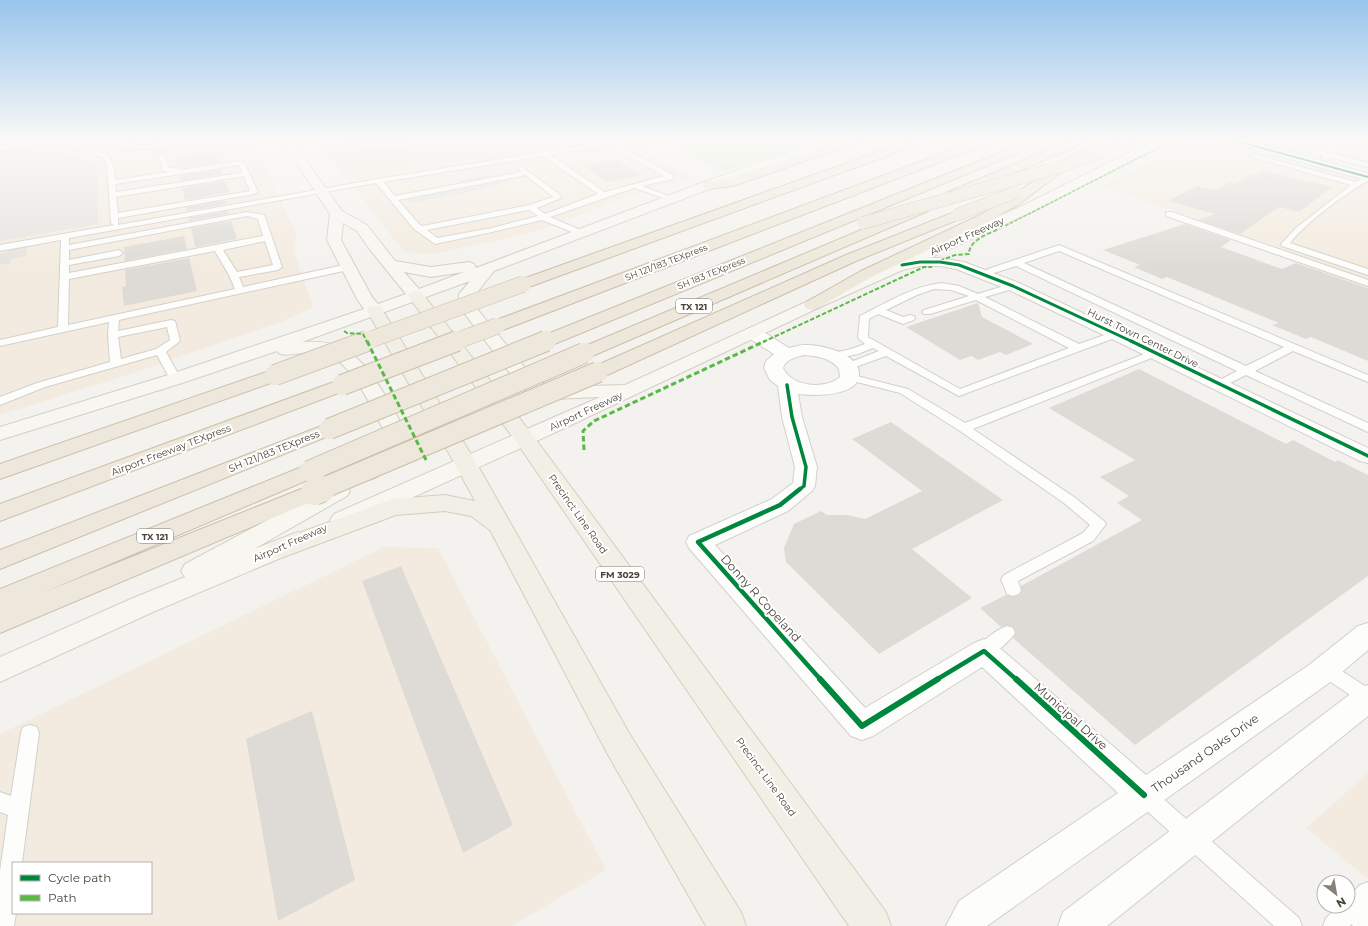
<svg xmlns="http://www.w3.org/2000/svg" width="1368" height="926" font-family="Montserrat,sans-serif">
	<rect width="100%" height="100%" fill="#f4f2ee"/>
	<path fill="#e7e4dc" d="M317,139H603L479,160L380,167L373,166L341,171Z"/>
	<path fill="#f3ebdf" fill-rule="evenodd" d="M0,139H251L296,233L294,253L313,307L286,320L127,375L0,415Z
		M603,139H625L691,178L685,181L660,186L627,197L534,232L434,254L404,252L341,171L373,166L380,167L479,160Z
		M1190,139H1207L1368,182V279L1103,186Z
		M1250,139H1368V170Z
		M384,547L438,548L606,870L512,926H0V734ZM13,863H151V913H13Z
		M1368,773V879L1306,828Z"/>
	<path fill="#e1eecf" d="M661,139H824L727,171L720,170Z"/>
	<path fill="#e6e3df" d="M46,144L97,165L98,224L0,241V150Z
		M490,175L502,185L411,203L404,194L460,184L458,181Z
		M27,246L26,256L11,259L10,263L0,265V254L8,252L9,250Z"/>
	<path fill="#dedbd6" d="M344,139H407L409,142L425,144L394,157L343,149Z
		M215,151L219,163L180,168L177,167L175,157Z
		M616,160L641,175L608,182L584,166Z
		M221,169L223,174L181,181L179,176Z
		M1263,171L1333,187L1299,212L1279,207L1240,234L1198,220L1215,214L1168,201L1197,186L1216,190L1229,182L1235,184L1252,174L1256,175Z
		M225,181L229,192L185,200L182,188Z
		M225,201L226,204L187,211L186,207Z
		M228,211L229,214L189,221V218Z
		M231,221L237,239L195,247L191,228Z
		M1185,224L1231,240L1221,247L1282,269L1296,263L1368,288V361L1311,337L1306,339L1272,325L1279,323L1167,277L1162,279L1134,267L1140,265L1103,250Z
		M184,236L187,249L125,261L124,247Z
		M189,258L197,291L124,306L122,287L126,286L125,270Z
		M978,303L982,317L1033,344L1006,355L1000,352L978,360L971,356L960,360L906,327Z
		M1139,369L1286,444L1293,440L1335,462L1338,460L1368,475V576L1135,745L1013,638L1016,632L1013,627L1006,625L1001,627L980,608L1006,595L1013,597L1019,595L1022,591L1021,586L1142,520L1117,503L1129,496L1100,477L1135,460L1049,408Z
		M891,422L1003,500L912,549L972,598L879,654L786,562L784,548L794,524L821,511L827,515H847L865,519L922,491L852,439Z
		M401,566L513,825L463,853L362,581Z
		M312,711L355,880L278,921L246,739Z"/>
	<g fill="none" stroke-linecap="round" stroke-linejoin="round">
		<defs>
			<path id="lane" d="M95,139C110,139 125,145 141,145C163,146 186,138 208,139L202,141L221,139H237L234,141L197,146L194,144L195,143C166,148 138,153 109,144C104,143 98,142 95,139Z
				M1264,139H1274L1328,153L1338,139H1344L1334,154L1368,163V167L1330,157L1322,159L1321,158L1324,156Z
				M1361,139H1368V142L1362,140Z
				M46,140H69L109,156L113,165L115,180L168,172L163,170L159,156L162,154L165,156L169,168H177L180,170L241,161L244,163L258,192L254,194L118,218V225L378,179L610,141L673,175V179L642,186L677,199L673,201L634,188L550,217L585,232L586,234L585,236H582L542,220L492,232L435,244L414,229L376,183L69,238V245L247,212L264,215L265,217L282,267L278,270L239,277L243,287L348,264L352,267L348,270L119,320L118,331L171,320L175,321L180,341L166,352L181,379L179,381H171L157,355L45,387L0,405V397L37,383L110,362L108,335L109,322L0,346V340L58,327L61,240L0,251V245L114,225L111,223L107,165L104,158L68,144H46L0,150V146ZM609,145L664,176L605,192L550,155ZM543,156L598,194L545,214L537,208L561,198L559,194L521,166L518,168L522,172L395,196L383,182ZM239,165L242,173L116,192L115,184ZM526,175L553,197L529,205L423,226L420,225L398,200ZM244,176L250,191L118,213L116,197ZM529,210L538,216L492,228L437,238L427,230ZM247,216L258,219L263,236L69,273V265L119,256L123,253L119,250L69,260V250ZM265,241L273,265L237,272L223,250ZM215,251L229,275L235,289L68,325L69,279ZM167,327L170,340L156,349L121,359L118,337Z
				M1254,154L1356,182L1368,176V181C1344,194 1307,222 1290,243L1368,269V275L1282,246L1281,244L1296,228L1351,185L1252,157V155Z
				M1166,212H1172L1368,280V286L1166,216Z
				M1059,245L1368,375V382L1293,351L1255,371L1368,423V432L1246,375L1224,386H1216L1214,384L1216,382L1237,371L1016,266L991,274L986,271L988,269ZM1059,251L1284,347L1246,366L1024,263Z
				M942,283L959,286L978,294L1010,284H1016L1018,286L1016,288L985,297L1079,344L1116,331L1121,334L1120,336L959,396L886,356L847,370L841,367L843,365L879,351L873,348L858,354L833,359L828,356L829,354L851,349L865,344L858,338L860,316C886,303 913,286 942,283ZM934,289L951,290L969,296L924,310L922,312L924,314H930L976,300L1069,348L960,389L868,337L869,319L878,314L903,324L914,320L915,318L914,316L910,315L903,317L886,310L917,295Z
				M1155,350L1159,351L1160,353L1159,355L973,429L1074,497L1104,521L1106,524L1093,541L1018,581L1021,590L1019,594L1013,596L1007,594L1001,579L1004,575L1083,533L1090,525L1064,503L960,431L900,393L845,379L843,377L849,374L908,389L965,423Z
				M1007,626L1013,628L1015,633C1012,639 992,657 984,658C983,658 979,656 978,656L976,651C981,641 996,630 1007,626Z
				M1325,662L1331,664L1368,688V706L1362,703L1319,674L1316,669L1319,664Z
				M30,725L37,727L39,733L22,863H13V913H16L14,926H0V871L8,815L0,812V792L11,796L21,733L23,727Z
				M1144,785L1151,788L1299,918L1302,926H1274L1137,802L1134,795L1137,788Z
				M1368,882V926H1353L1351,924L1350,926H1323L1326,918L1338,906H1348V897L1360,885Z"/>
			<path id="street" d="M408,139H452L447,142H413L409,141Z
				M920,258H940L964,262L1019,283L1368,448V463L1360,461L1110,338L1007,289L956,269L940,266H920L902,270L897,268L894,265L897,262Z
				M753,328L759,329L789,348C794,347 799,345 804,345C820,344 857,353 859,372C862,397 813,396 798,394L802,417L817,467L815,486L812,491L788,511L715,545L865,708L974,643L984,639L994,643L1146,775L1309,665L1358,626L1368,623V650L1329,683L987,926H946L959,901L1118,793L982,667L873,736L862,740L851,736L689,548L686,542L689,536L772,499L793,483L795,467L782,417L778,386L770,380L764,368L766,361L774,354L747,337L744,333L747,329ZM804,355C817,356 831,358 839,369L840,377C825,390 792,387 783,368C786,359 795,358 804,355Z
				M1368,685V716L1107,926H1058L1063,912L1357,689Z"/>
			<path id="secondary" d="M281,139H291L342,211L367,225L395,261L431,267L469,262L474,264L476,268L704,182L827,139H842L841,141L712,188L494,271L475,295L474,305L535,380L553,387L625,385L806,302L1024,205L1157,139H1170L1169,141L1034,211L818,308L567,427L350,526L342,528L334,526L330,520L334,514L600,397L551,399L521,388L458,305L459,294L470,281L302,342C317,341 331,342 344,349C370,362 393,410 408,435C401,446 387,472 375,478C370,481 365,479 360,478L357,473L376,452L386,435C373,411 352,360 323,353C308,349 294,357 280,354L277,351L182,383L0,440V427L168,375L364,309L357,299L327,240L330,214ZM343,223L357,231L371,251L406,294L378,304L372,297L341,240ZM404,272L431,277L464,272L419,289Z
				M1224,139H1241L1368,173V181L1225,141Z
				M339,483L347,486L350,491L347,496L254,549L298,532L307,535L310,541L307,547L153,612L0,682V657L133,598L185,577L181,571L185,564L331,486Z"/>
			<path id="primary" d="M416,291L422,293L531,433L886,912L891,926H849L517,443L408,296L410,293Z
				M375,306L381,307L383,311L477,464L629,733L741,912L746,926H706L607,753L490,530L471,516L445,511L396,515L289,555L280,558L271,555L267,549L271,543L393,499L445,495L475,501L455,464L367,311L369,307Z"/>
			<path id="highway" d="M849,139H864L863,141L733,186L708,189L704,188L702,185L704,182L727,179Z
				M914,139H929L928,141L529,287L523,289L517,287L515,284L517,281Z
				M981,139H996L995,141L503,330L497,331L491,330L488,326L491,322Z
				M1034,139H1048L1047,141L552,345L546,346L540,345L537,341L540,337Z
				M1075,139H1089L1088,141L956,198H948L946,195L948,192Z
				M1105,139H1118L1110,145L1125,139H1140L1139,141L1108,152L1104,151L1103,148L1079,159L1019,204L988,222L871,277L818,308L812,310L806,308L804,305L806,302L861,271L978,216L1009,198L1071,155Z
				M923,204L928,205L930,208L928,211L590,357L584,358L578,357L575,353L578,349Z
				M957,211L962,212L964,215L962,218L856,261L605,376L598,378L591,376L589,372L591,368L846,255Z
				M275,369L282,371L284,375L282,379L0,479V464Z
				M342,379L349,381L352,385L349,389L0,521V504Z
				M329,423L336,425L339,429L336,433L0,569V550Z
				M309,464L317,466L320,471L317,476L42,593L306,487L314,484L322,487L326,492L322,497L0,633V589Z"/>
		</defs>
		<use href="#lane" stroke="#d2d0cb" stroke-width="2"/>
		<use href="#street" stroke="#d2d0cb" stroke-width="2"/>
		<use href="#secondary" stroke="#d3cfc5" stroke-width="2"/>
		<use href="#primary" stroke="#d6cebb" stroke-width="2"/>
		<use href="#highway" stroke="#ccbfa9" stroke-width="2"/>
		<use href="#lane" fill="#fdfdfc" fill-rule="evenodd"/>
		<use href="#street" fill="#fdfdfc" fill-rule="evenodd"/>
		<use href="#secondary" fill="#f7f6f1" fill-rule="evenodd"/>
		<use href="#primary" fill="#f2efe6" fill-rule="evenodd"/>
		<use href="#highway" fill="#ede8db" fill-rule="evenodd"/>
		<defs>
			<path id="highway-bridge-far3" d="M957,215L1016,192
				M863,223L1063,166L1108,149"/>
			<path id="highway-bridge-far2" d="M364,342L523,284
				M454,342L497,326
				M543,342L546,341"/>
			<path id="highway-bridge-far1" d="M275,375L367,341
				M342,385L457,341
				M329,429L546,341
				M309,471L584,353
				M319,490L598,372"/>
			<path id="highway-bridge" d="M314,492L322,489"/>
		</defs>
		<use href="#highway-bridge-far3" stroke="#ccbfa9" stroke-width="13" stroke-linecap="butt"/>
		<use href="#highway-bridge-far2" stroke="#ccbfa9" stroke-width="17" stroke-linecap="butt"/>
		<use href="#highway-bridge-far1" stroke="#ccbfa9" stroke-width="22" stroke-linecap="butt"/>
		<use href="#highway-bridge" stroke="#ccbfa9" stroke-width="28" stroke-linecap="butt"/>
		<use href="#highway-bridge-far3" stroke="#ede8db" stroke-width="12"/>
		<use href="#highway-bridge-far2" stroke="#ede8db" stroke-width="16"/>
		<use href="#highway-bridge-far1" stroke="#ede8db" stroke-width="20"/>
		<use href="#highway-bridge" stroke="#ede8db" stroke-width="26"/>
		<path stroke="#58b947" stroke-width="1.5" stroke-dasharray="3.5 1.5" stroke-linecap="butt" d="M1001,228L1176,139"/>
		<path stroke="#58b947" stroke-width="2" stroke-dasharray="4.5 2" stroke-linecap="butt" d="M943,262L942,260L955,255L969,254C969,239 991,233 1003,227
			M344,331L347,333L363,334L367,342
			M763,342L924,267H932"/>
		<path stroke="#58b947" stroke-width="3" stroke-dasharray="5.5 3" stroke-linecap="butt" d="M367,341L426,460
			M584,450L583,431L594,421L765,341"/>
		<defs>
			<path id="cycleway-far4" d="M1229,139L1368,177"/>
			<path id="cycleway-far3" d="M902,265L920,262H940L959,265L1013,286L1133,342"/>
			<path id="cycleway-far2" d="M1131,341L1368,456
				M787,385L792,417L806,467L804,486L799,490"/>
			<path id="cycleway-far1" d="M800,489L780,505L698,542L821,680
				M936,680L984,651L1017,680"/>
			<path id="cycleway" d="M820,679L862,726L938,679
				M1016,679L1144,795"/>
		</defs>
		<use href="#cycleway-far4" stroke="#fff" stroke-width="3.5"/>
		<use href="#cycleway-far3" stroke="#fff" stroke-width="5"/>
		<use href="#cycleway-far2" stroke="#fff" stroke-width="6"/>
		<use href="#cycleway-far1" stroke="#fff" stroke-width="7"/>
		<use href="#cycleway" stroke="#fff" stroke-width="8"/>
		<use href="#cycleway-far4" stroke="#00873e" stroke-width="2"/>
		<use href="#cycleway-far3" stroke="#00873e" stroke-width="3"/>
		<use href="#cycleway-far2" stroke="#00873e" stroke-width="3.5"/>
		<use href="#cycleway-far1" stroke="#00873e" stroke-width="4.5"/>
		<use href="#cycleway" stroke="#00873e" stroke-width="6"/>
	</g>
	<linearGradient id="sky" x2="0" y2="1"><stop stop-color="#98c4ec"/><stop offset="0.52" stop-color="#faf9f7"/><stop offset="1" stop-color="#faf9f7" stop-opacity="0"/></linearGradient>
	<rect width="1368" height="269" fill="url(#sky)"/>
	<g text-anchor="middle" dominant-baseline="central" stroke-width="4" stroke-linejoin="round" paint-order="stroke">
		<g font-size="9" fill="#4b4439" stroke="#fff">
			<text transform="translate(666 262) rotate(-21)">SH 121/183 TEXpress</text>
			<text transform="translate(711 273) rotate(-22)">SH 183 TEXpress</text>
		</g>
		<g fill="#fff" stroke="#817c74" stroke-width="1">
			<rect x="676" y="299" width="36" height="14" rx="3"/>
			<rect x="137" y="529" width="36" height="14" rx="3"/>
			<rect x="596" y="567" width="48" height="14" rx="3"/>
		</g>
		<g font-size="9" font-weight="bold" fill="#4b4439">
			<text x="694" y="306">TX 121</text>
			<text x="155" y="536">TX 121</text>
			<text x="620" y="574">FM 3029</text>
		</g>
		<g font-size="10" fill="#4b4439" stroke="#fff">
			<text transform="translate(967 236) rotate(-24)">Airport Freeway</text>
			<text transform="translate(1143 338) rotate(26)">Hurst Town Center Drive</text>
			<text transform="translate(586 411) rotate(-25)">Airport Freeway</text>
			<text transform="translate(171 450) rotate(-21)">Airport Freeway TEXpress</text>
			<text transform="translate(274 451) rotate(-22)">SH 121/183 TEXpress</text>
			<text transform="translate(578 514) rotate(55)">Precinct Line Road</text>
			<text transform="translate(290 543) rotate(-24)">Airport Freeway</text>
			<text transform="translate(766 777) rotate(54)">Precinct Line Road</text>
		</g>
		<g font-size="12" fill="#4b4439" stroke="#fff">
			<text transform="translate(761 598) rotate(48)">Donny R Copeland</text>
			<text transform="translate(1071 716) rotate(42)">Municipal Drive</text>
			<text transform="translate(1205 753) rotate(-35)">Thousand Oaks Drive</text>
		</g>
	</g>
	<rect x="12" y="862" width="140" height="52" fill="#ffffff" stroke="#b7b4b0"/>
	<rect x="20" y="875" width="20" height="6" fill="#00873e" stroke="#b7b4b0"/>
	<text x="48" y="882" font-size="12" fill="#4b4439">Cycle path</text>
	<rect x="20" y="895" width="20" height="6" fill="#58b947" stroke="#b7b4b0"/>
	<text x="48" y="902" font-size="12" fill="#4b4439">Path</text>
	<g transform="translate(1336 894) rotate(149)"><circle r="19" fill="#ffffff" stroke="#b7b4b0"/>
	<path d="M0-3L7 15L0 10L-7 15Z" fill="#868178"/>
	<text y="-6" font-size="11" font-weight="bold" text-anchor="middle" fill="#4b4439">N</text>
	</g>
</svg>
